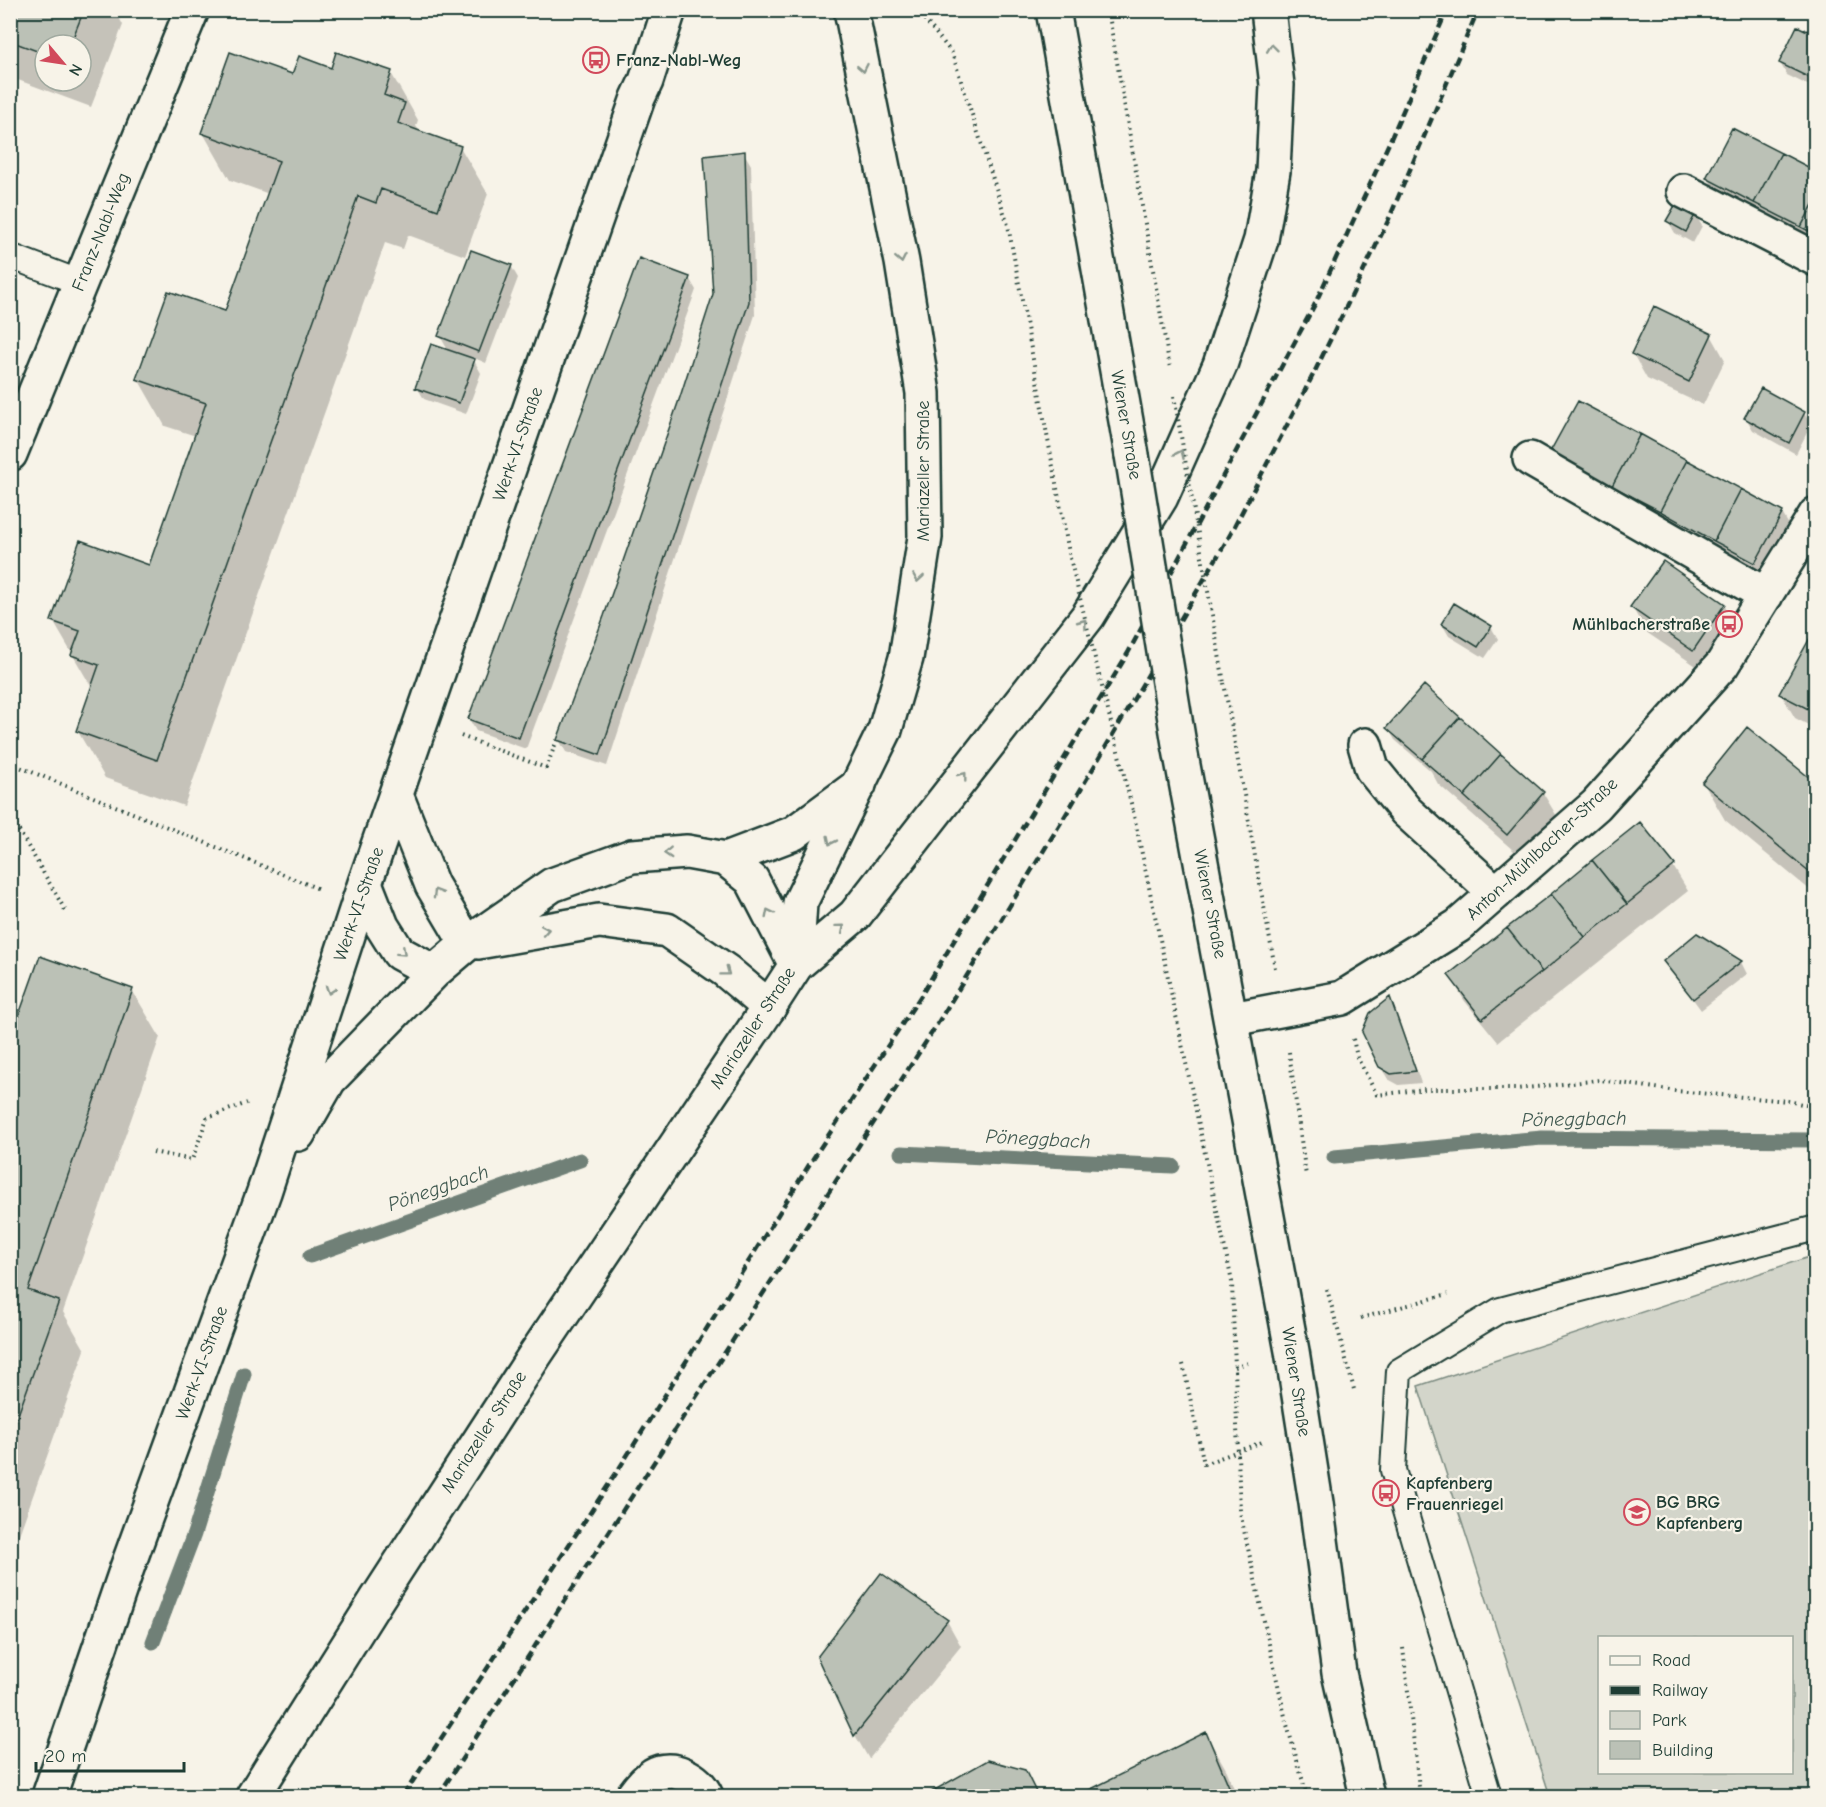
<svg xmlns="http://www.w3.org/2000/svg" width="1826" height="1807" font-family="'Comic Neue',sans-serif">
	<rect width="100%" height="100%" fill="#f7f3e8"/>
	<filter id="ink" filterUnits="userSpaceOnUse"><feTurbulence type="fractalNoise" baseFrequency=".0167" numOctaves="2"/><feDisplacementMap in="SourceGraphic" scale="12" xChannelSelector="R" yChannelSelector="G"/><feConvolveMatrix kernelMatrix="1 2 1 2 8 2 1 2 1" color-interpolation-filters="sRGB"/></filter>
	<g filter="url(#ink)">
		<path fill="#d3d5ca" stroke="#79897f" stroke-width="1.5" fill-rule="evenodd" d="M1815,1255V1796H1550L1418,1386ZM1600,1638H1792V1772H1600Z"/>
		<path fill="#0003" fill-rule="evenodd" d="M10,10H115L123,25L91,107L10,77ZM45,45H81V81H45Z
			M1816,37V89L1787,75L1780,63Z
			M331,69L391,73L418,120L416,126L420,132L460,147L488,194L465,256L408,235L403,249L385,243L184,806L105,778L77,730L92,688L53,621L150,567L196,436L165,426L138,379L226,313L269,194L230,180L203,133L293,76Z
			M744,153L751,165L755,315L607,766L566,752L559,740L606,616L682,397L714,294Z
			M1816,173V251L1722,203L1708,178Z
			M1695,214L1702,226L1693,243L1675,233L1668,221Z
			M511,266L518,278L486,363L472,357L481,373L466,414L424,399L417,387L449,352L440,336Z
			M689,278L696,290L526,749L476,731L469,719Z
			M1711,335L1725,360L1703,405L1647,379L1633,354Z
			M1762,390L1804,413L1811,425L1796,454L1753,430L1746,418Z
			M1552,452L1782,513L1789,525L1762,574L1728,564Z
			M1663,563L1724,605L1739,630L1708,674L1646,632L1632,607Z
			M1442,624L1491,627L1498,639L1485,658L1449,636Z
			M1816,630V729L1795,718L1781,694Z
			M1424,687L1543,793L1558,818L1522,858L1438,784L1431,771L1395,740L1388,728Z
			M1704,784H1816V895L1725,820Z
			M1673,866L1688,891L1498,1042L1464,1000L1450,976Z
			M1697,935L1741,962L1747,974L1701,1010L1665,961Z
			M132,990L160,1037L63,1312L85,1350L10,1560V1044Z
			M1390,1000L1396,1011L1421,1083L1399,1085L1388,1079L1380,1066Z
			M881,1575L947,1621L961,1646L869,1759L855,1735L819,1657Z
			M1206,1734L1227,1771L1237,1796H1081Z
			M988,1762L1024,1771L1038,1796H927Z"/>
		<g fill="none" stroke-linecap="round" stroke-linejoin="round">
			<path stroke="#6f8077" stroke-width="15" d="M901,1153L1173,1166
				M1334,1157L1542,1138L1816,1140
				M310,1256L580,1160
				M153,1642L194,1534L244,1374"/>
		</g>
		<path fill="#bbc1b6" stroke="#1f3d34" stroke-width="1.5" d="M10,10H84L70,45H45V54L10,41Z
			M1797,26L1816,35V81L1779,63Z
			M230,52L292,74L299,56L331,68L336,52L392,71L384,95L405,103L398,123L461,146L438,210L381,189L376,203L358,196L157,760L76,731L99,665L71,655L80,631L51,621L80,540L149,565L206,403L136,379L168,291L225,311L279,161L201,133Z
			M1732,128L1781,153L1754,203L1706,178Z
			M745,151L749,302L600,755L557,740L604,616L680,397L713,294L704,156Z
			M1781,153L1816,171V199L1801,227L1754,203Z
			M1816,199V235L1801,227Z
			M1677,202L1696,213L1686,232L1666,221Z
			M471,250L512,265L479,352L438,336Z
			M639,258L690,277L519,738L468,719Z
			M1654,306L1712,334L1689,382L1631,354Z
			M431,344L475,359L459,403L415,388Z
			M1761,388L1805,412L1789,443L1744,418Z
			M1578,401L1640,434L1612,486L1550,452Z
			M1640,434L1687,460L1660,511L1612,486Z
			M1687,460L1741,489L1714,541L1660,511Z
			M1741,489L1783,512L1755,563L1714,541Z
			M1663,561L1725,604L1693,651L1630,607Z
			M1454,603L1492,626L1478,647L1441,624Z
			M1816,627V713L1779,694Z
			M1424,685L1460,717L1422,759L1386,728Z
			M1460,717L1501,754L1464,796L1422,759Z
			M1747,727L1816,783V877L1702,783Z
			M1501,754L1544,792L1507,835L1464,796Z
			M1640,822L1675,865L1627,904L1592,860Z
			M1592,860L1627,904L1585,937L1551,894Z
			M1551,894L1585,937L1542,972L1507,928Z
			M1507,928L1542,972L1482,1019L1448,975Z
			M1697,933L1742,961L1693,999L1663,961Z
			M40,956L133,989L28,1290L59,1301L10,1437V1040Z
			M1390,997L1416,1071L1391,1074L1379,1067L1362,1032L1370,1013Z
			M881,1573L948,1620L854,1736L817,1657Z
			M1206,1732L1233,1796H1077Z
			M988,1760L1025,1770L1038,1796H924Z"/>
		<g fill="none" stroke-linecap="round" stroke-linejoin="round">
			<defs>
				<path id="service" d="M10,256L81,283
					M1489,1796L1393,1470L1399,1371L1500,1310L1816,1228"/>
				<path id="minor" d="M1684,191L1816,259
					M10,454L192,10
					M1530,459L1766,595
					M1365,745L1372,769L1406,811L1496,893
					M1232,1019L1342,998L1458,926L1596,805L1722,665L1816,514
					M633,1796C638,1789 645,1780 653,1775C672,1764 698,1778 706,1796"/>
				<path id="secondary" d="M396,795L432,885L467,944
					M726,859L752,880L796,965
					M365,883L382,926L399,953L434,972
					M478,942L599,921L667,930L726,971L769,1007
					M298,1134L329,1080L434,972L467,944L552,885L632,856L687,852L726,859L794,833L859,785
					M49,1796L127,1568L264,1192L365,883L638,98L646,81L669,10"/>
				<path id="primary" d="M1053,10L1132,455
					M1179,744L1292,1351L1316,1503L1339,1673L1367,1796
					M796,965L855,915L1088,616L1161,497L1220,365L1261,240L1273,171L1277,85L1268,10
					M769,1007L796,965L800,903L885,730L906,658L925,537L923,393L902,262L851,10"/>
				<path id="trunk" d="M253,1796L377,1599L535,1355L769,1007"/>
			</defs>
			<use href="#service" stroke="#1f3d34" stroke-width="28"/>
			<use href="#minor" stroke="#1f3d34" stroke-width="38"/>
			<use href="#secondary" stroke="#1f3d34" stroke-width="38"/>
			<use href="#primary" stroke="#1f3d34" stroke-width="38"/>
			<use href="#trunk" stroke="#1f3d34" stroke-width="38"/>
			<path stroke="#1f3d34" stroke-width="4" stroke-dasharray="1.5 4.5" stroke-linecap="butt" d="M917,10L952,53L1008,225L1070,558
				M1108,10L1170,368
				M1224,683L1275,968
				M461,736L546,768L557,740
				M10,763L319,889
				M1133,811L1232,1282L1240,1512L1286,1721L1307,1796
				M10,815L65,910
				M1353,1039L1357,1057L1377,1095L1425,1089H1517L1600,1080L1676,1091L1788,1101L1816,1107
				M1289,1052L1306,1176
				M153,1152L192,1160L207,1118L247,1103
				M1327,1289L1355,1393
				M1361,1318L1448,1294
				M1183,1364L1204,1464L1262,1442
				M1235,1367L1252,1362
				M1403,1648L1420,1796"/>
			<use href="#service" stroke="#f7f3e8" stroke-width="24"/>
			<use href="#minor" stroke="#f7f3e8" stroke-width="33"/>
			<use href="#secondary" stroke="#f7f3e8" stroke-width="33"/>
			<use href="#primary" stroke="#f7f3e8" stroke-width="33"/>
			<use href="#trunk" stroke="#f7f3e8" stroke-width="33"/>
			<path stroke="#1f3d34" stroke-width="4.5" stroke-dasharray="9 4.5" stroke-linecap="butt" d="M403,1796L615,1475L814,1157L920,997L1128,653L1314,306L1389,143L1447,10
				M438,1796L931,1034L1068,811L1230,535L1314,373L1388,221L1478,10"/>
			<defs>
				<path id="primary-bridge" d="M1132,455L1179,744"/>
			</defs>
			<use href="#primary-bridge" stroke="#1f3d34" stroke-width="38" stroke-linecap="butt"/>
			<path stroke="#1f3d34" stroke-width="4" stroke-dasharray="1.5 4.5" stroke-linecap="butt" d="M1174,396L1224,683
				M1070,558L1133,811"/>
			<use href="#primary-bridge" stroke="#f7f3e8" stroke-width="33"/>
		</g>
		<defs><path id="oneway-chevron" d="M-2-3.5L2.5 0L-2 3.5" fill="none" stroke-width="1.6" stroke-linecap="round" stroke-linejoin="round" transform="scale(1.5)"/></defs>
		<g stroke="#8b988e">
			<use href="#oneway-chevron" transform="translate(1272 48) rotate(-97)"/>
			<use href="#oneway-chevron" transform="translate(863 68) rotate(79)"/>
			<use href="#oneway-chevron" transform="translate(901 259) rotate(79)"/>
			<use href="#oneway-chevron" transform="translate(1180 454) rotate(-66)"/>
			<use href="#oneway-chevron" transform="translate(918 578) rotate(99)"/>
			<use href="#oneway-chevron" transform="translate(1083 623) rotate(-53)"/>
			<use href="#oneway-chevron" transform="translate(963 776) rotate(-52)"/>
			<use href="#oneway-chevron" transform="translate(831 841) rotate(116)"/>
			<use href="#oneway-chevron" transform="translate(668 853) rotate(177)"/>
			<use href="#oneway-chevron" transform="translate(437 893) rotate(-120)"/>
			<use href="#oneway-chevron" transform="translate(769 913) rotate(-117)"/>
			<use href="#oneway-chevron" transform="translate(841 928) rotate(-40)"/>
			<use href="#oneway-chevron" transform="translate(545 930) rotate(-10)"/>
			<use href="#oneway-chevron" transform="translate(402 952) rotate(42)"/>
			<use href="#oneway-chevron" transform="translate(726 972) rotate(37)"/>
			<use href="#oneway-chevron" transform="translate(330 990) rotate(108)"/>
		</g>
	</g>
	<defs>
		<symbol id="bus-ring" viewBox="-11 -11 22 22"><circle r="9.5" fill="#f7f3e8" stroke="#d1495b" stroke-width="1.5"/><path d="M-5-6H5V4H4V6H2V4H-2V6H-4V4H-5ZM-3.5-4V0h7V-4ZM-3.5 1.2v1.5H-2V1.2ZM2 1.2v1.5H3.5V1.2Z" fill="#d1495b"/></symbol>
		<symbol id="school-ring" viewBox="-11 -11 22 22"><circle r="9.5" fill="#f7f3e8" stroke="#d1495b" stroke-width="1.5"/><path d="M0-5L7-2L0 1L-7-2ZM-4 1L0 2.5L4 1V4Q0 6-4 4Z" fill="#d1495b"/></symbol>
	</defs>
	<g fill-rule="evenodd">
		<use href="#bus-ring" x="581" y="45" width="30" height="30"/>
		<use href="#bus-ring" x="1714" y="609" width="30" height="30"/>
		<use href="#bus-ring" x="1371" y="1478" width="30" height="30"/>
		<use href="#school-ring" x="1622" y="1497" width="30" height="30"/>
	</g>
	<g text-anchor="middle" dominant-baseline="central" stroke-width="4.5" stroke-linejoin="round" paint-order="stroke">
		<g font-size="18" font-weight="bold" fill="#1f3d34" stroke="#f7f3e8" text-anchor="start">
			<text x="616" y="60">Franz-Nabl-Weg</text>
			<text x="1710" y="624" text-anchor="end">Mühlbacherstraße</text>
			<text x="1406" y="1483">Kapfenberg<tspan x="1406" dy="21">Frauenriegel</tspan></text>
			<text x="1656" y="1502">BG BRG<tspan x="1656" dy="21">Kapfenberg</tspan></text>
		</g>
		<g font-size="18" fill="#1f3d34" stroke="#f7f3e8">
			<text transform="translate(101 232) rotate(-68)">Franz-Nabl-Weg</text>
			<text transform="translate(1126 425) rotate(80)">Wiener Straße</text>
			<text transform="translate(518 444) rotate(-71)">Werk-VI-Straße</text>
			<text transform="translate(923 471) rotate(-90)">Mariazeller Straße</text>
			<text transform="translate(1542 849) rotate(-43)">Anton-Mühlbacher-Straße</text>
			<text transform="translate(359 904) rotate(-71)">Werk-VI-Straße</text>
			<text transform="translate(1210 904) rotate(79)">Wiener Straße</text>
			<text transform="translate(753 1028) rotate(-57)">Mariazeller Straße</text>
			<text transform="translate(202 1363) rotate(-70)">Werk-VI-Straße</text>
			<text transform="translate(1296 1382) rotate(81)">Wiener Straße</text>
			<text transform="translate(484 1432) rotate(-57)">Mariazeller Straße</text>
		</g>
		<g font-size="20" font-style="italic" fill="#405950" stroke="#f7f3e8">
			<text transform="translate(1574 1119) rotate(-1)">Pöneggbach</text>
			<text transform="translate(1038 1139) rotate(3)">Pöneggbach</text>
			<text transform="translate(438 1188) rotate(-19)">Pöneggbach</text>
		</g>
	</g>
	<rect width="1826" height="1807" fill="none" stroke="#f7f3e8" stroke-width="36"/>
	<rect x="18" y="18" width="1790" height="1771" fill="none" stroke="#1f3d34" stroke-width="2" filter="url(#ink)"/>
	<rect x="1598" y="1636" width="195" height="138" fill="#f7f3e8" stroke="#a1aaa0" stroke-width="1.5"/>
	<rect x="1610" y="1656" width="30" height="9" fill="#f7f3e8" stroke="#a1aaa0" stroke-width="1.5"/>
	<text x="1652" y="1666" font-size="18" fill="#1f3d34">Road</text>
	<rect x="1610" y="1686" width="30" height="9" fill="#1f3d34" stroke="#a1aaa0" stroke-width="1.5"/>
	<text x="1652" y="1696" font-size="18" fill="#1f3d34">Railway</text>
	<rect x="1610" y="1711" width="30" height="18" fill="#d3d5ca" stroke="#a1aaa0" stroke-width="1.5"/>
	<text x="1652" y="1726" font-size="18" fill="#1f3d34">Park</text>
	<rect x="1610" y="1741" width="30" height="18" fill="#bbc1b6" stroke="#a1aaa0" stroke-width="1.5"/>
	<text x="1652" y="1756" font-size="18" fill="#1f3d34">Building</text>
	<g transform="translate(63 63) rotate(119)"><circle r="28" fill="#f7f3e8" stroke="#a1aaa0" stroke-width="1.5"/>
	<path d="M0-4.5L10 22L0 15L-10 22Z" fill="#d1495b"/>
	<text y="-9" font-size="16" font-weight="bold" text-anchor="middle" fill="#1f3d34">N</text>
	</g>
	<path d="M36 1762v9h148v-9" fill="none" stroke="#1f3d34" stroke-width="3"/>
	<text x="45" y="1762" font-size="18" fill="#1f3d34" stroke="#f7f3e8" stroke-width="4.5" paint-order="stroke">20 m</text>
</svg>
